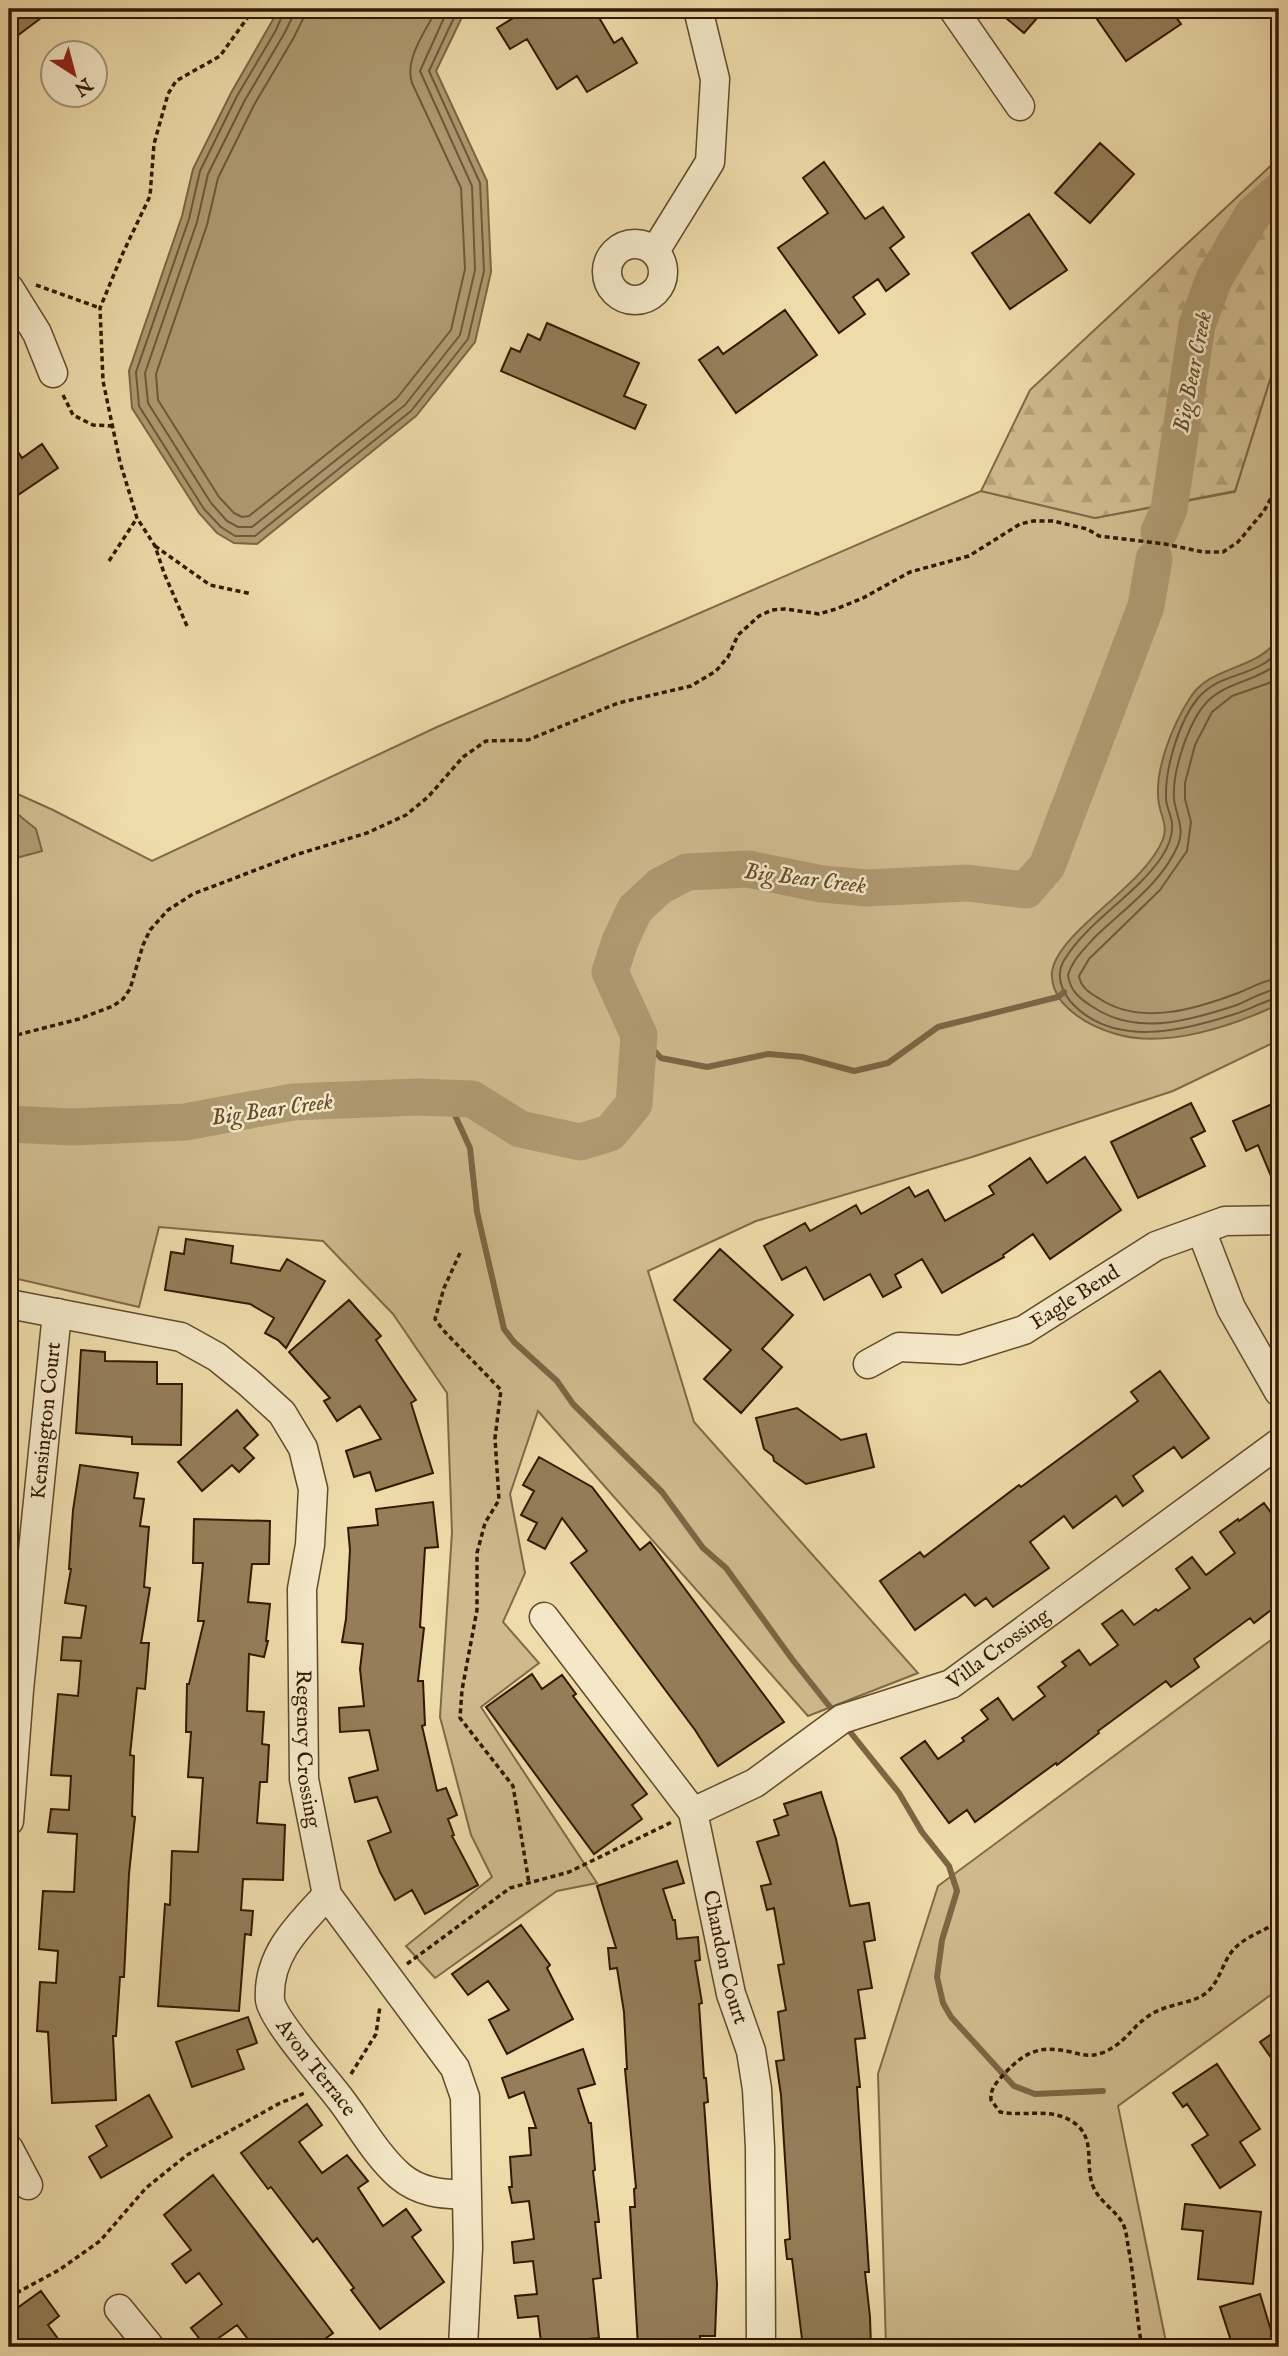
<svg xmlns="http://www.w3.org/2000/svg" width="1288" height="2356" font-family="'IM FELL English',serif">
	<defs>
		<pattern id="forest-firs" width="22" height="20" patternUnits="userSpaceOnUse" patternTransform="scale(1.75)"><rect width="22" height="20" fill="#ceba8d"/><path d="M5 1l3.5 6h-7zM16 11l3.5 6h-7z" fill="#b19f78"/></pattern>
	</defs>
	<rect width="100%" height="100%" fill="#eedbaa"/>
	<filter id="stains"><feTurbulence type="fractalNoise" baseFrequency=".00286" numOctaves="4"/><feColorMatrix values="0 0 0 0 .2 0 0 0 0 .09 0 0 0 0 .02 0 0 0 .5 -.17"/></filter>
	<radialGradient id="worn" r=".72"><stop offset=".6" stop-color="#630" stop-opacity="0"/><stop offset="1" stop-color="#630" stop-opacity=".3"/></radialGradient>
	<path fill="#ceba8d" stroke="#806946" stroke-width="2" d="M1279,351V1040L1173,1091L972,1157L756,1221L648,1271L694,1422L918,1673L808,1716L538,1411L510,1494L525,1573L503,1622L539,1663L481,1707L597,1883L557,1891L435,1978L406,1946L492,1877L471,1835L440,1717L452,1532L447,1393L393,1314L323,1241L159,1227L139,1307L9,1277V790L53,810L152,861L437,727L981,491L1095,518L1235,492Z
		M1279,1634V1989L1118,2106L1167,2347H886L878,2074L938,1886Z"/>
	<path fill="url(#forest-firs)" stroke="#806946" stroke-width="2" d="M1279,158V351L1235,491L1095,518L981,491L1030,390Z"/>
	<path fill="#ae9970" stroke="#7d6543" stroke-width="2" d="M279,9H466L436,71L487,181L491,272L475,342L416,416L257,544L234,543L217,533L199,513L132,408L129,371L182,216L193,169L231,93Z
		M1279,637V1004C1233,1026 1166,1049 1116,1034C1095,1028 1076,1018 1062,1002C1056,994 1051,983 1052,972C1057,932 1146,885 1163,839C1168,826 1161,816 1159,804C1153,772 1173,724 1190,698C1211,664 1259,671 1279,637Z
		M9,807L36,829L42,851L9,860Z"/>
	<g fill="none" stroke-linecap="round" stroke-linejoin="round">
		<path stroke="#705838" stroke-width="2" d="M285,9L276,30L237,96L200,171L189,219L136,372L139,406L204,509L221,527L235,536H255L411,411L468,339L484,271L480,183L429,71L458,9
			M294,9L293,16L284,34L245,100L208,174L197,222L145,373L148,403L211,503L227,521L238,527H252L405,405L460,335L475,270L472,186L420,71L448,9
			M304,9L303,19L293,39L254,105L218,178L207,225L156,374L158,400L219,497L234,513L242,517L249,516L397,398L451,330L465,269L461,188L412,83C404,59 426,30 437,9
			M1279,650C1274,655 1269,661 1263,664C1240,678 1219,675 1198,698C1179,721 1165,768 1166,798C1166,805 1169,811 1171,818C1175,833 1169,846 1161,858C1134,897 1087,921 1063,962C1056,976 1061,989 1070,1001C1112,1049 1183,1031 1235,1014C1249,1010 1265,1000 1279,998
			M1279,662C1257,682 1226,681 1206,703C1188,723 1172,772 1174,799C1176,815 1185,829 1178,845C1162,883 1125,908 1096,936C1085,948 1073,959 1068,975C1070,991 1080,999 1093,1007C1136,1036 1188,1021 1234,1006C1248,1001 1264,990 1279,989
			M1279,676L1269,683L1232,696L1212,712L1195,745L1185,783V799L1191,822L1187,851L1160,890L1089,959L1079,976C1081,988 1090,993 1100,999C1141,1026 1196,1009 1238,993C1251,988 1265,979 1279,979"/>
		<path stroke="#7d6543" stroke-width="6" d="M639,1035L661,1058L707,1067L768,1054L802,1057L854,1071L888,1063L938,1027L1058,997L1064,992
			M447,1098L470,1148L477,1212L504,1329L514,1342L557,1381L573,1404L662,1492L703,1548L726,1568L792,1659L830,1707
			M851,1733L899,1793L922,1832L949,1866L957,1891L942,1940L937,1977L943,2003L951,2017L1014,2086L1035,2094L1103,2091"/>
		<path stroke="#ae9970" stroke-width="37" d="M1159,532L1169,509L1197,325L1214,279L1253,214L1279,191
			M9,1124L72,1127L185,1122L293,1102L417,1097L472,1099L520,1129L580,1142L610,1133L634,1104L639,1035L610,972L620,941L635,909L660,886L687,872L748,869L822,884L867,888L967,883L1026,890L1047,866L1146,606L1154,559"/>
	</g>
	<path fill="#947d58" stroke="#331800" stroke-width="2" d="M9,9H53L9,42Z
		M528,9H594L614,43L622,38L637,63L587,92L577,76L557,89L527,39L510,49L497,28Z
		M995,9H1045L1024,33Z
		M1090,9H1170L1181,24L1126,61Z
		M1100,143L1134,174L1090,223L1055,193Z
		M824,162L865,219L883,207L904,237L890,248L909,274L886,291L878,279L853,297L865,314L839,333L778,248L828,213L803,178Z
		M1029,214L1067,270L1010,309L972,253Z
		M785,310L817,355L736,413L699,360L718,347L723,354Z
		M547,323L639,363L624,396L646,405L635,429L501,371L511,348L520,352L528,334L540,340Z
		M9,438L22,458L42,444L58,468L9,501Z
		M1279,1101V1195L1258,1145L1246,1151L1233,1121Z
		M1191,1103L1205,1131L1191,1138L1205,1166L1138,1198L1111,1142Z
		M1085,1157L1121,1210L1050,1259L1033,1234L1003,1255L1004,1257L942,1293L922,1259L895,1275L901,1287L883,1297L870,1274L824,1300L806,1267L782,1280L764,1246L805,1223L810,1231L856,1205L861,1214L909,1187L915,1197L928,1190L945,1221L994,1194L989,1186L1030,1158L1047,1183Z
		M186,1239L233,1246L231,1263L280,1271L287,1259L325,1281L286,1348L278,1340L265,1333L274,1318L250,1304L165,1290L171,1252L184,1254Z
		M720,1249L793,1315L762,1349L782,1367L741,1413L704,1379L731,1350L674,1300Z
		M349,1300L381,1336L376,1340L416,1400L411,1403L433,1473L376,1491L370,1472L354,1477L346,1451L381,1439L360,1406L337,1421L324,1401L330,1398L289,1352Z
		M81,1350L105,1352V1361L157,1362V1384H182L181,1445L132,1444V1437L76,1433Z
		M1160,1371L1209,1438L1182,1458L1174,1447L1133,1476L1143,1491L1123,1506L1116,1496L1073,1528L1064,1516L1030,1542L1049,1568L993,1607L986,1598L975,1606L965,1594L915,1630L880,1581L920,1552L924,1557L1019,1485L1021,1487L1138,1401L1131,1392Z
		M797,1408L841,1440L866,1434L874,1467L806,1484L774,1461L773,1456L764,1449L756,1418Z
		M237,1410L258,1435L244,1448L254,1458L239,1472L232,1465L202,1491L178,1462Z
		M539,1457L592,1487L640,1550L650,1542L784,1722L718,1766L695,1730L571,1563L587,1551L562,1518L545,1549L528,1540L537,1523L521,1515L534,1491L523,1485Z
		M80,1465L138,1473L134,1498L144,1499L140,1526L149,1527L144,1587L150,1588L141,1643H149L145,1689L137,1688L130,1755L134,1756L132,1816L135,1817L129,1874L124,1977H120L116,2036H113L116,2100L52,2103L48,2032L37,2031L40,1982L56,1983L58,1951L39,1949L43,1891L74,1892L77,1834L48,1832L51,1809L69,1810L71,1776L51,1775L58,1694L78,1696L81,1661L61,1660L63,1637L81,1638L86,1606L65,1603L71,1569H69L73,1510Z
		M433,1502L438,1547L425,1548L420,1627L424,1628L418,1681H423L425,1725L422,1726L437,1791L446,1788L457,1815L448,1819L454,1835L452,1836L478,1885L425,1914L412,1890L395,1900L380,1872L368,1841L391,1832L377,1797L355,1802L349,1778L378,1770L369,1730L340,1732L339,1708L364,1706L360,1669L363,1644L342,1642L346,1619L350,1550L348,1528L378,1525L376,1509Z
		M1264,1503L1279,1524V1604L1254,1623L1250,1618L1194,1659L1199,1667L1171,1687L1166,1681L1098,1731L1099,1733L1057,1765L1056,1763L975,1822L967,1810L949,1823L901,1758L925,1741L938,1759L964,1741L962,1738L988,1719L981,1710L998,1698L1013,1720L1045,1696L1038,1687L1066,1666L1062,1662L1079,1650L1090,1665L1118,1645L1102,1624L1122,1610L1134,1625L1156,1609L1158,1611L1190,1588L1176,1569L1192,1557L1206,1575L1235,1553L1220,1532L1238,1519L1239,1521Z
		M194,1519L270,1521L269,1564H252L248,1602L270,1604L266,1641H268L264,1657L249,1654L247,1711L264,1712L262,1744L269,1745L267,1782H260L257,1823L285,1825L283,1880L243,1879L241,1910L253,1911L251,1935L245,1934L239,2011L158,2006L165,1904L170,1905L172,1851L198,1852L203,1778L188,1777L191,1732H186L187,1684H189L204,1621H198L203,1563H193Z
		M532,1674L542,1689L562,1675L576,1694L573,1696L647,1794L632,1805L642,1819L594,1854L486,1707Z
		M821,1792L836,1839L850,1906L869,1903L875,1940L864,1942L872,1988L858,1990L865,2038L855,2039L860,2087H857L869,2272H865L870,2317L871,2347H803L792,2259H787L785,2240L790,2239L781,2095L776,2061L784,2060L778,2012L786,2010L778,1965L784,1964L774,1908L767,1910L761,1886L771,1884L757,1842L779,1835L774,1820L788,1815L784,1804Z
		M677,1861L684,1883L663,1889L673,1920H675L677,1939L698,1937L700,1960L695,1961L702,2003L699,2004L704,2078H706L708,2102L704,2103L717,2284L715,2336H700L701,2347H638L630,2207H635L634,2189L636,2188L625,2069H627L624,2012L617,1968L610,1969L608,1948H616L597,1886Z
		M521,1925L550,1965L547,1968L573,2019L507,2054L489,2020L509,2010L488,1981L468,1995L452,1974Z
		M248,2017L257,2043L237,2050L244,2069L192,2087L176,2042Z
		M1279,2029V2069L1260,2042Z
		M583,2049L595,2084L578,2089L589,2123H591L595,2170L593,2171L599,2222H595L601,2278L593,2279L599,2338L541,2343L538,2316L518,2318L515,2296L537,2294L533,2261L514,2263L512,2242L534,2239L529,2201L512,2203L509,2187H512L510,2157L531,2155L529,2128H536L524,2092L509,2098L502,2078Z
		M1217,2064L1260,2129L1240,2142L1255,2165L1220,2188L1192,2145L1208,2135L1187,2104L1183,2107L1173,2093Z
		M149,2095L172,2137L101,2178L89,2157L107,2146L96,2126Z
		M307,2104L322,2125L299,2142L322,2173L347,2155L368,2181L358,2188L383,2226L406,2209L421,2230L412,2237L444,2282L380,2329L351,2290L354,2288L317,2238L313,2242L271,2187L268,2189L241,2153Z
		M213,2175L333,2333L314,2347H254L237,2325L206,2347L191,2328L222,2304L199,2273L186,2283L172,2264L191,2250L164,2215Z
		M1185,2204L1261,2212L1253,2284L1198,2279L1203,2231L1182,2229Z
		M41,2291L59,2316L48,2325L64,2347H9V2314Z
		M1260,2294L1276,2347H1233L1220,2307Z"/>
	<g fill="none" stroke-linecap="round" stroke-linejoin="round">
		<defs>
			<g id="minor">
				<path d="M953,9L1020,106"/>
				<circle cx="635" cy="272" r="28"/>
				<path d="M655,251L710,162L715,79L698,9"/>
				<path d="M9,288L37,333L53,373"/>
				<path d="M1201,1230L1231,1308L1279,1392"/>
				<path id="s1" d="M9,1304L181,1337L217,1357L249,1383L282,1413L303,1448L313,1489L310,1545L302,1589L304,1779L327,1895L455,2068L465,2097L468,2248L463,2347"/>
				<path id="s2" d="M868,1364L899,1347L960,1350L1024,1330L1156,1246L1225,1221L1279,1220"/>
				<path id="s3" d="M544,1617L693,1812L731,1994L751,2051L757,2089L760,2148L761,2347"/>
				<path id="s4" d="M693,1812L755,1783L842,1719L951,1684L1279,1443"/>
				<path id="s5" d="M9,1821L19,1690L57,1313"/>
				<path id="s6" d="M327,1895C299,1925 267,1955 270,2000C272,2019 327,2081 341,2100C360,2125 376,2155 400,2176C419,2192 442,2195 466,2194"/>
				<path d="M9,2149L28,2185"/>
				<path d="M119,2309L150,2347"/>
			</g>
		</defs>
		<use href="#minor" stroke="#62492a" stroke-width="31"/>
		<path stroke="#331800" stroke-width="3.5" stroke-dasharray="5 3.5" stroke-linecap="butt" d="M36,285L100,308
			M63,395L73,415L93,425L112,426
			M155,546L210,585L252,594
			M109,561L137,518
			M187,626L164,573L155,546L137,518L120,462L103,381L100,308L122,255L150,196L154,144L168,94L176,81L220,56L248,17L249,9
			M9,1037L79,1019L113,1006L123,999L130,989L143,945L150,930L168,910L193,894L295,855L367,833L406,815L428,797L463,757L486,741L528,740L618,703L691,686L716,671L728,657L738,635L759,616L772,610L785,609L819,614L836,609L863,598L910,572L969,556L1020,524L1033,521H1053L1087,529L1099,536L1165,544L1203,552H1223L1238,542L1264,511L1278,485L1279,478
			M460,1253L444,1288L435,1319L443,1330L501,1390L495,1438L499,1500L485,1523L477,1553V1610L462,1690L460,1718L513,1786L529,1883
			M407,1964L510,1888L569,1872L672,1822
			M351,2074L376,2034L380,2006
			M9,2297L59,2270L100,2241L146,2188L187,2155L280,2103L305,2093
			M1142,2347C1136,2315 1135,2283 1129,2251C1127,2242 1127,2232 1123,2224C1116,2210 1099,2202 1093,2186C1084,2164 1097,2138 1073,2122C1050,2107 1025,2117 1000,2112L991,2100C990,2088 997,2082 1005,2073C1026,2051 1040,2045 1071,2052C1082,2055 1091,2057 1102,2053C1126,2043 1129,2030 1147,2017C1166,2003 1193,2004 1206,1993C1220,1982 1222,1962 1234,1949C1246,1936 1265,1931 1279,1921"/>
		<use href="#minor" stroke="#f4e8c8" stroke-width="28"/>
	</g>
	<g text-anchor="middle" dominant-baseline="central" stroke-width="5" stroke-linejoin="round" paint-order="stroke">
		<g font-size="21" fill="#331800" stroke="#f4e8c8">
			<text stroke="none"><textPath href="#s2" startOffset="224">Eagle Bend</textPath></text>
			<text stroke="none"><textPath href="#s5" startOffset="402">Kensington Court</textPath></text>
			<text stroke="none"><textPath href="#s4" startOffset="350">Villa Crossing</textPath></text>
			<text stroke="none"><textPath href="#s1" startOffset="646">Regency Crossing</textPath></text>
			<text stroke="none"><textPath href="#s3" startOffset="394">Chandon Court</textPath></text>
			<text stroke="none"><textPath href="#s6" startOffset="206">Avon Terrace</textPath></text>
		</g>
		<g font-size="23" font-style="italic" fill="#644c2d" stroke="#f4e8c8">
			<text transform="translate(1193 372) rotate(-79)">Big Bear Creek</text>
			<text transform="translate(805 879) rotate(7)">Big Bear Creek</text>
			<text transform="translate(272 1110) rotate(-8)">Big Bear Creek</text>
		</g>
	</g>
	<rect width="1288" height="2356" fill="none" stroke="#eedbaa" stroke-width="35"/>
	<rect x="10" y="10" width="1267" height="2335" fill="none" stroke="#331800" stroke-width="3.5"/>
	<rect x="18" y="18" width="1253" height="2321" fill="none" stroke="#331800" stroke-width="2"/>
	<g transform="translate(74 74) rotate(144)"><circle r="33" fill="#f4e8c8" stroke="#a79578" stroke-width="2"/>
	<path d="M0-5L12 26L0 18L-12 26Z" fill="#8f2418"/>
	<text y="-10" font-size="19" font-weight="bold" text-anchor="middle" fill="#331800">N</text>
	</g>
	<rect width="100%" height="100%" filter="url(#stains)"/>
	<rect width="100%" height="100%" fill="url(#worn)"/>
</svg>
